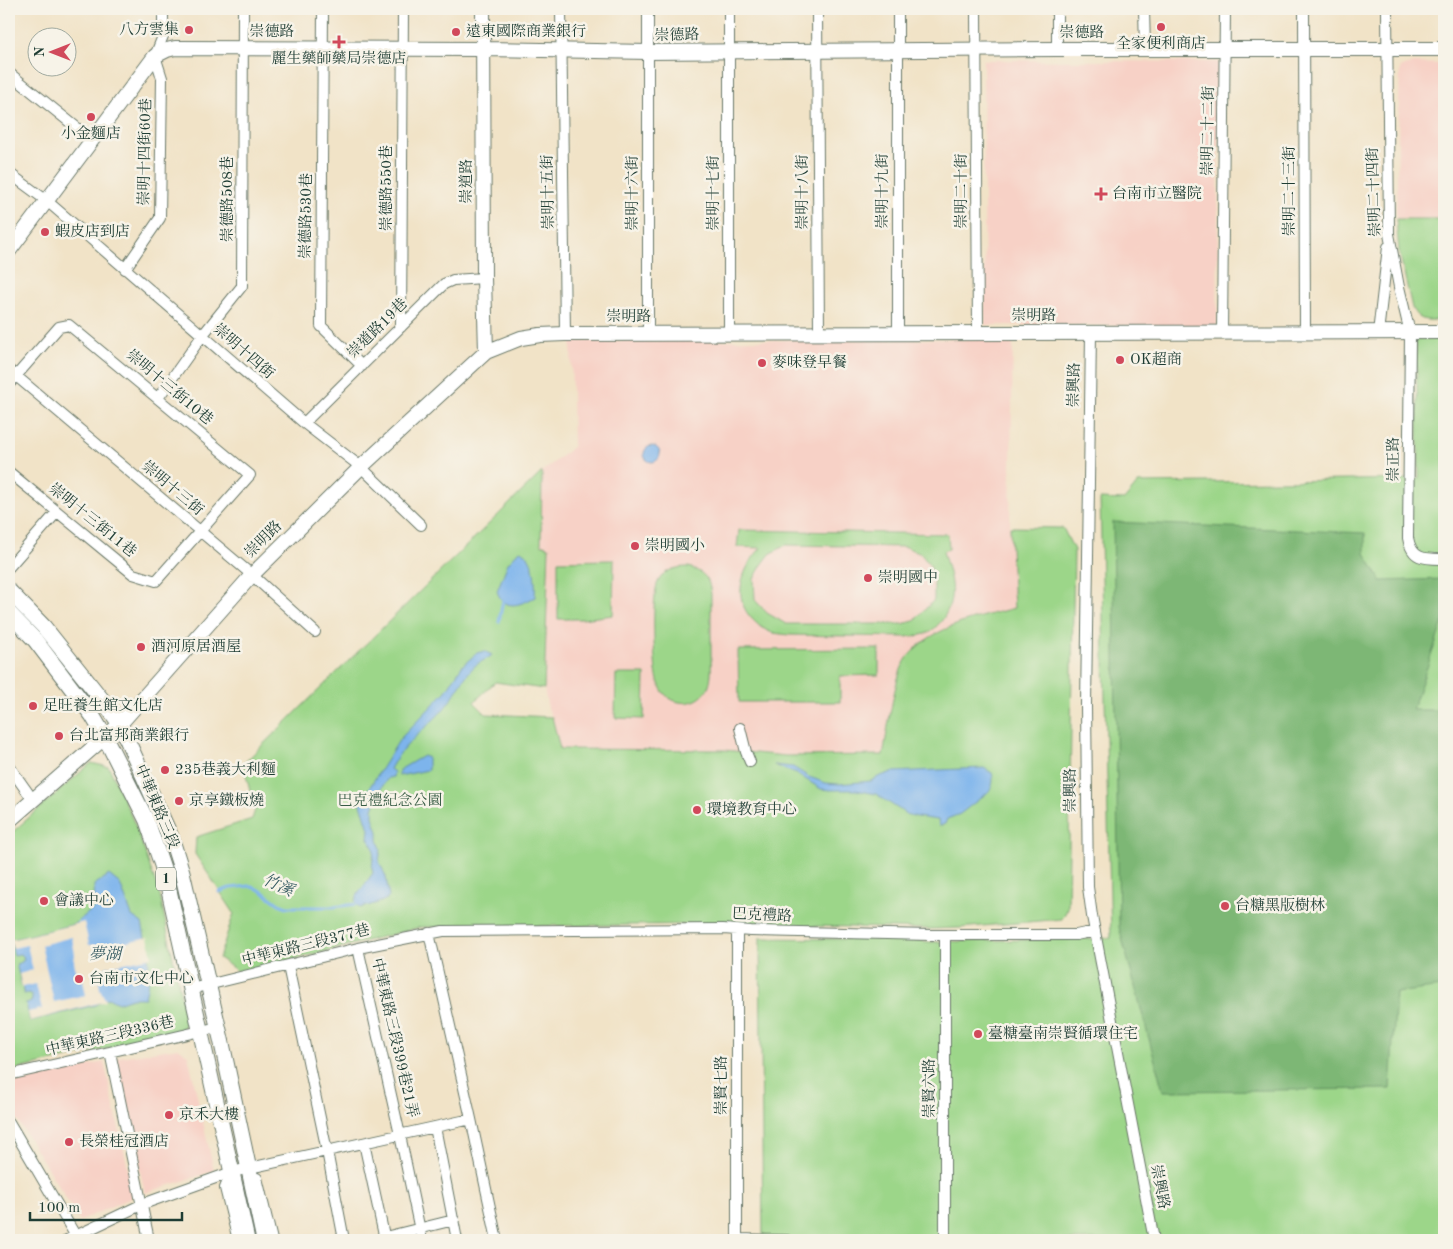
<svg xmlns="http://www.w3.org/2000/svg" width="1453" height="1249" font-family="'Old Standard TT','Noto Serif TC',serif">
	<rect width="100%" height="100%" fill="#f7f3e8"/>
	<filter id="ink" filterUnits="userSpaceOnUse"><feTurbulence type="fractalNoise" baseFrequency=".02" numOctaves="2"/><feDisplacementMap in="SourceGraphic" scale="10" xChannelSelector="R" yChannelSelector="G"/><feConvolveMatrix kernelMatrix="1 2 1 2 8 2 1 2 1" color-interpolation-filters="sRGB"/></filter>
	<filter id="wash" filterUnits="userSpaceOnUse"><feTurbulence type="fractalNoise" baseFrequency=".0096" numOctaves="4" result="noise"/><feDisplacementMap in="SourceGraphic" scale="20" xChannelSelector="R" yChannelSelector="G"/><feGaussianBlur stdDeviation="1.12" result="paint"/><feColorMatrix in="noise" values="0 0 0 0 0 0 0 0 0 0 0 0 0 0 0 0 0 1.4 0 .05"/><feComposite in="paint" operator="in"/></filter>
	<g filter="url(#wash)">
		<rect width="100%" height="100%" fill="#f1e3c7"/>
		<path fill="#f7d1c6" d="M983,60L1219,62L1217,326L985,325Z
			M1413,63L1444,64V219H1396L1400,68Z
			M1013,339L1010,527L1014,608L883,755L786,756L724,750L560,749L552,717L548,708L544,689L549,547L541,545L542,472L573,447L571,341Z
			M178,1048L188,1055L214,1171L145,1193L114,1058Z
			M104,1062L134,1196L80,1221L9,1106V1084Z"/>
		<path fill="#9cd689" stroke="#5e8a5e" fill-rule="evenodd" d="M1396,219H1444V320C1429,320 1419,323 1412,308L1399,251Z
			M1444,337V1240H763L760,938L916,940L930,942L1111,938L1100,499L1124,500L1138,483L1419,479L1416,338Z
			M542,472L541,544L549,547L544,689L495,682L474,702L486,714L552,717L560,749L724,750L786,756L883,755C888,730 893,686 903,665C922,628 978,618 1014,608L1010,527L1063,528L1074,550L1068,908L1062,919L959,928L931,929L732,924L421,927L240,973L219,958L234,913L195,854L196,837L252,819L255,810L243,764Z
			M739,530L948,534L949,549L943,551C950,577 958,594 943,619C938,625 933,631 925,634C919,636 912,636 906,637L789,635C784,634 778,634 773,633C766,631 759,626 753,620C731,598 742,568 761,548L737,547ZM786,545L906,547L921,554L931,567L934,586V600L914,621L902,624H786L767,613L755,600L754,579L761,566L770,554Z
			M614,560L613,615L582,619H558V561Z
			M689,567C704,573 709,577 711,594C711,613 711,632 711,651C711,661 712,672 710,682C706,704 677,710 663,692C659,686 657,678 656,671C654,656 651,591 659,580C666,569 677,567 689,567Z
			M879,649V675L840,676V702H739L738,650Z
			M616,674H645L644,719L615,718Z
			M91,763L109,767L137,829L160,896L186,1020L184,1027L177,1033L9,1071V835Z"/>
		<path fill="#7db775" stroke="#4e7a54" d="M1113,522L1365,533V553L1381,581L1444,579V619L1412,710H1444V973L1441,987L1396,993L1390,1089L1163,1091L1119,927Z"/>
		<path fill="#7db4ec" stroke="#4e7890" d="M644 454a8 8 0 1 1 16 0a8 8 0 1 1-16 0Z
			M520,550C535,556 536,583 535,597C520,605 504,612 497,591L508,563Z
			M484,651L492,655L491,656C487,659 482,661 477,664C465,673 454,698 442,711C425,730 402,745 390,769L394,772L393,777L388,778L378,793L373,809V817L378,832V840L381,849L379,861L386,877L389,897C383,903 369,905 360,908L355,901L358,894L373,873L372,868L374,849L368,838L369,829L361,804V801L400,739L446,691L462,666L477,653Z
			M423,756L428,758V770L399,776V770Z
			M774,765L793,767L809,777L826,783L839,784L871,781L878,777L892,772L984,768L992,773C994,780 993,788 987,793L960,814L947,819L945,824L939,826L938,820L917,817L906,814L876,794L856,790H831L821,789L799,775Z
			M109,875L120,884L132,916L142,923C148,952 152,968 145,998H132L118,1003L108,998L95,1005L30,1021L26,1003L31,1002L32,999V995L28,993L24,994L16,964L22,962L24,959L23,956L20,954L14,955L10,940L75,924L95,907L94,885Z"/>
		<path fill="#f1e3c7" fill-rule="evenodd" d="M84,922L89,945H96L102,948L148,937L152,957L106,967L102,973L98,976L100,989L106,1001L30,1021L28,1012L42,1009L36,984L22,987L19,974L33,970L27,945L13,948L10,940ZM72,937L75,954L74,962L76,971L82,975L86,995L54,1002L41,945Z"/>
		<g fill="none" stroke-linecap="round" stroke-linejoin="round">
			<path stroke="#7db4ec" stroke-width="3" d="M499,622L503,600
				M219,892L230,888L249,886L260,890L279,904L287,907H333L357,904"/>
		</g>
	</g>
	<g filter="url(#ink)">
		<g fill="none" stroke-linecap="round" stroke-linejoin="round">
			<defs>
				<path id="street" d="M323,9L321,326L362,366
					M561,9L565,334
					M817,9L819,333
					M976,9L978,332
					M1144,9L1145,49
					M1304,9L1305,333
					M1387,9L1389,234L1399,287L1410,333L1408,538C1412,560 1425,559 1444,559
					M1057,49V9
					M9,73L92,140
					M9,173L47,201L304,423L361,467L421,525
					M125,269L160,218L162,78L155,56L163,36V9
					M401,327L403,9
					M648,333V9
					M898,333V9
					M1091,333L1086,706L1088,887L1092,916L1154,1240
					M1378,333L1388,247
					M729,334V9
					M1222,334L1225,9
					M9,370L252,575L315,632
					M9,384L59,327L69,325L250,475L156,581L133,574L9,472
					M158,398L202,336L242,286L243,9
					M304,423L444,284L453,280L484,278
					M9,567L57,512
					M740,728L746,752L750,762
					M9,766L33,800
					M737,930V1240
					M429,933L471,1119L497,1240
					M358,948L400,1135L422,1240
					M288,966L327,1151L344,1240
					M191,989L358,948L443,931L723,929L751,931L930,935H1076L1095,931
					M110,1052L149,1240
					M9,1075L218,1027
					M9,1122L78,1240
					M435,1127L457,1240
					M364,1143L385,1240
					M231,1173L225,1188L238,1240
					M257,1178L272,1240
					M385,1237L454,1220
					M737,1239L787,1240
					M67,1240L143,1204L232,1172L471,1119
					M945,1240V935"/>
				<path id="secondary" d="M483,9L484,278L486,352
					M9,251L155,56L167,50L175,48L483,49L648,52L1057,49H1444
					M9,821L120,724L252,575L361,467L486,352L521,338L540,335L565,334L1444,332"/>
				<path id="primary" d="M9,591L44,627L107,706L120,724L171,837L182,872L221,1039L264,1240
					M9,613L35,640L92,715L105,737L147,821L166,877L247,1240"/>
			</defs>
			<use href="#street" stroke="#687767" stroke-width="12"/>
			<use href="#secondary" stroke="#687767" stroke-width="16"/>
			<use href="#primary" stroke="#687767" stroke-width="17"/>
			<use href="#street" stroke="#fff" stroke-width="10"/>
			<use href="#secondary" stroke="#fff" stroke-width="14"/>
			<use href="#primary" stroke="#fff" stroke-width="15"/>
		</g>
	</g>
	<g fill="#d1495b" stroke="#f7f3e8" stroke-width="2">
		<circle cx="1161" cy="27" r="5"/>
		<circle cx="189" cy="30" r="5"/>
		<circle cx="456" cy="32" r="5"/>
		<path d="M336.5 34.5h5v5h5v5h-5v5h-5v-5h-5v-5h5z"/>
		<circle cx="91" cy="117" r="5"/>
		<path d="M1098.5 186.5h5v5h5v5h-5v5h-5v-5h-5v-5h5z"/>
		<circle cx="45" cy="232" r="5"/>
		<circle cx="1120" cy="360" r="5"/>
		<circle cx="762" cy="363" r="5"/>
		<circle cx="635" cy="546" r="5"/>
		<circle cx="868" cy="578" r="5"/>
		<circle cx="141" cy="647" r="5"/>
		<circle cx="33" cy="706" r="5"/>
		<circle cx="59" cy="736" r="5"/>
		<circle cx="165" cy="770" r="5"/>
		<circle cx="179" cy="801" r="5"/>
		<circle cx="697" cy="810" r="5"/>
		<circle cx="44" cy="901" r="5"/>
		<circle cx="1225" cy="906" r="5"/>
		<circle cx="79" cy="979" r="5"/>
		<circle cx="978" cy="1034" r="5"/>
		<circle cx="169" cy="1115" r="5"/>
		<circle cx="69" cy="1142" r="5"/>
	</g>
	<g text-anchor="middle" dominant-baseline="central" stroke-width="5" stroke-linejoin="round" paint-order="stroke">
		<rect fill="#f7f3e8" stroke="#60746a" stroke-width="1" x="156" y="867.5" width="20" height="23" rx="4"/>
		<g font-size="14" font-weight="bold" fill="#1f3d34">
			<text x="166" y="879">1</text>
		</g>
		<g font-size="15" fill="#1f3d34" stroke="#f7f3e8" text-anchor="start">
			<text x="179" y="30" text-anchor="end">八方雲集</text>
			<text x="466" y="32">遠東國際商業銀行</text>
			<text x="1161" y="44" text-anchor="middle">全家便利商店</text>
			<text x="339" y="59" text-anchor="middle">麗生藥師藥局崇德店</text>
			<text x="91" y="134" text-anchor="middle">小金麵店</text>
			<text x="1112" y="194">台南市立醫院</text>
			<text x="55" y="232">蝦皮店到店</text>
			<text x="1130" y="360">OK超商</text>
			<text x="772" y="363">麥味登早餐</text>
			<text x="645" y="546">崇明國小</text>
			<text x="878" y="578">崇明國中</text>
			<text x="151" y="647">酒河原居酒屋</text>
			<text x="43" y="706">足旺養生館文化店</text>
			<text x="69" y="736">台北富邦商業銀行</text>
			<text x="175" y="770">235巷義大利麵</text>
			<text x="189" y="801">京享鐵板燒</text>
			<text x="707" y="810">環境教育中心</text>
			<text x="54" y="901">會議中心</text>
			<text x="1235" y="906">台糖黑版樹林</text>
			<text x="89" y="979">台南市文化中心</text>
			<text x="988" y="1034">臺糖臺南崇賢循環住宅</text>
			<text x="179" y="1115">京禾大樓</text>
			<text x="79" y="1142">長榮桂冠酒店</text>
		</g>
		<g font-size="15" fill="#1f3d34" stroke="#f7f3e8">
			<text x="272" y="32">崇德路</text>
			<text x="1082" y="33">崇德路</text>
			<text transform="translate(677 36) rotate(-1)">崇德路</text>
			<text transform="translate(1209 131) rotate(-89)">崇明二十二街</text>
			<text transform="translate(146 152) rotate(-89)">崇明十四街60巷</text>
			<text transform="translate(467 181) rotate(-90)">崇道路</text>
			<text transform="translate(387 188) rotate(-90)">崇德路550巷</text>
			<text transform="translate(883 191) rotate(-90)">崇明十九街</text>
			<text transform="translate(962 191) rotate(-90)">崇明二十街</text>
			<text transform="translate(1290 191) rotate(-90)">崇明二十三街</text>
			<text transform="translate(549 192) rotate(-91)">崇明十五街</text>
			<text transform="translate(803 192) rotate(-90)">崇明十八街</text>
			<text transform="translate(1375 192) rotate(-92)">崇明二十四街</text>
			<text transform="translate(633 193) rotate(-90)">崇明十六街</text>
			<text transform="translate(714 193) rotate(-90)">崇明十七街</text>
			<text transform="translate(228 199) rotate(-90)">崇德路508巷</text>
			<text transform="translate(307 216) rotate(-89)">崇德路530巷</text>
			<text x="1034" y="316">崇明路</text>
			<text x="629" y="317">崇明路</text>
			<text transform="translate(378 329) rotate(-45)">崇道路19巷</text>
			<text transform="translate(243 352) rotate(41)">崇明十四街</text>
			<text transform="translate(1075 385) rotate(-89)">崇興路</text>
			<text transform="translate(169 388) rotate(40)">崇明十三街10巷</text>
			<text transform="translate(1394 459) rotate(-90)">崇正路</text>
			<text transform="translate(172 489) rotate(40)">崇明十三街</text>
			<text transform="translate(92 521) rotate(39)">崇明十三街11巷</text>
			<text transform="translate(264 540) rotate(-45)">崇明路</text>
			<text transform="translate(1071 790) rotate(-90)">崇興路</text>
			<text transform="translate(156 807) rotate(67)">中華東路三段</text>
			<text transform="translate(762 916) rotate(3)">巴克禮路</text>
			<text transform="translate(306 946) rotate(-14)">中華東路三段377巷</text>
			<text transform="translate(110 1037) rotate(-13)">中華東路三段336巷</text>
			<text transform="translate(394 1038) rotate(77)">中華東路三段399巷21弄</text>
			<text transform="translate(722 1085) rotate(-90)">崇賢七路</text>
			<text transform="translate(930 1088) rotate(-90)">崇賢六路</text>
			<text transform="translate(1159 1187) rotate(79)">崇興路</text>
		</g>
		<g font-size="15" fill="#385c45" stroke="#f7f3e8">
			<text x="390" y="801">巴克禮紀念公園</text>
		</g>
		<g font-size="16" font-style="italic" fill="#365b62" stroke="#f7f3e8">
			<text transform="translate(278 886) rotate(24)">竹溪</text>
			<text x="105" y="955">夢湖</text>
		</g>
	</g>
	<rect width="1453" height="1249" fill="none" stroke="#f7f3e8" stroke-width="30"/>
	<g transform="translate(52 52) rotate(270)"><circle r="24" fill="#f7f3e8" stroke="#a1aaa0"/>
	<path d="M0-4L9 19L0 12L-9 19Z" fill="#d1495b"/>
	<text y="-8" font-size="14" font-weight="bold" text-anchor="middle" fill="#1f3d34">N</text>
	</g>
	<path d="M30 1212v8h152v-8" fill="none" stroke="#1f3d34" stroke-width="2.5"/>
	<text x="38" y="1212" font-size="15" fill="#1f3d34" stroke="#f7f3e8" stroke-width="4" paint-order="stroke">100 m</text>
</svg>
